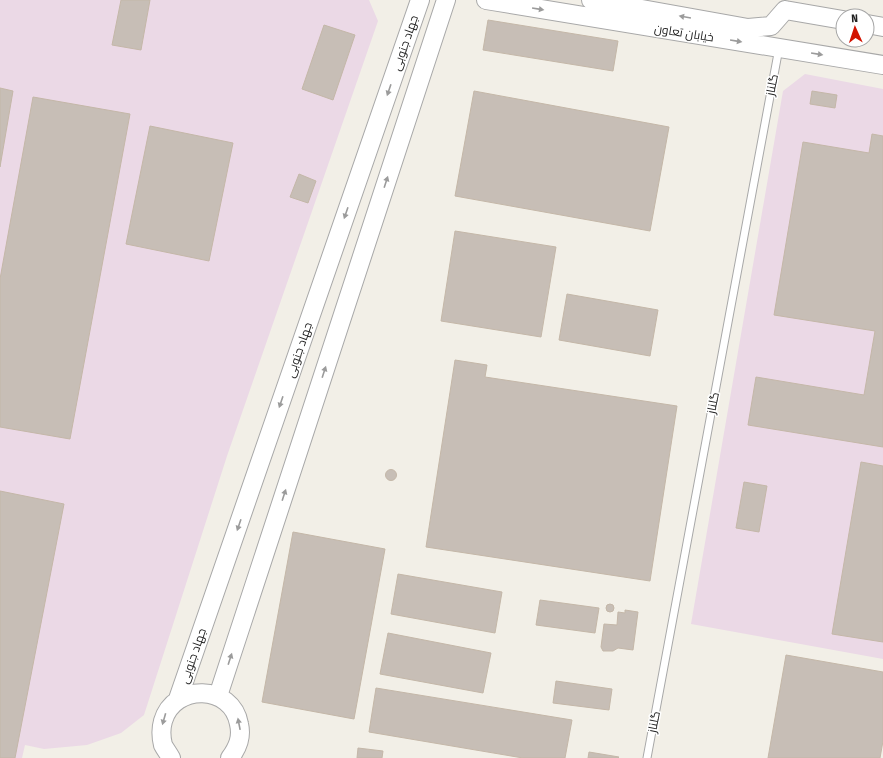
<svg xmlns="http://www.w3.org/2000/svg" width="883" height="758" font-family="'Fira Sans Condensed',Cairo,sans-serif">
	<rect width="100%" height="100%" fill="#f2efe7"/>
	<path fill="#ebd9e6" d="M0,0H369L378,21L227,456L144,715L121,733L87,745L44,749L25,745L22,758H0Z
		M805,74L883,89V659L691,624L783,91Z"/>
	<path fill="#c7beb6" stroke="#c4b7a8" d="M121,0H150L141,50L112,45Z
		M488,20L618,41L613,71L483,50Z
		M324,25L355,35L333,100L302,89Z
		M0,88L13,91L0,167Z
		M474,91L669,127L650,231L455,196Z
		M812,91L837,95L835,108L810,104Z
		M33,97L130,114L70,439L0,427V279Z
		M150,126L233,143L209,261L126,244Z
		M872,134L883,136V447L748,425L756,377L864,395L875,331L774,315L803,142L869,153Z
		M299,174L316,181L308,203L290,197Z
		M455,231L556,247L541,337L441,321Z
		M567,294L658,310L650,356L559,340Z
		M455,360L487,365L485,377L677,406L650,581L426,547Z
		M861,462L883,466V642L832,634Z
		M385.5 475a5.5 5.5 0 1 1 11 0a5.5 5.5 0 1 1-11 0Z
		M744,482L767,486L759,532L736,528Z
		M0,491L64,504L15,758H0Z
		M293,532L385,549L354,719L262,702Z
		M398,574L502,592L495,633L391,614Z
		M540,600L599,608L595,633L536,625Z
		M606 608a4 4 0 1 1 8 0a4 4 0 1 1-8 0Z
		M625,610L638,612L633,650L618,648L613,651H603L601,647L604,624L617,625L618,612L625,613Z
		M388,633L491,653L483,693L380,674Z
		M786,655L883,672V741L880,758H768Z
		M556,681L612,689L609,710L553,703Z
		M376,688L572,720L565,758H523L369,732Z
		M358,748L383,751L382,758H357Z
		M589,752L619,757L618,758H588Z"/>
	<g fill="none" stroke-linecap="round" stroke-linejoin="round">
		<defs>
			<path id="service" d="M647,758L779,48"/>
			<path id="tertiary" d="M486,0L883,65
				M591,0L748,28L771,26L785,10
				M785,10L843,20
				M867,24L883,27
				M218,696L446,0
				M178,699L420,0
				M171,758C169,754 165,749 163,745C161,737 161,728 163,721C174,683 232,684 239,724C242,737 238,747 230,758"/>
		</defs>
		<use href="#service" stroke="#a8a8a8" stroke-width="9"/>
		<use href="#tertiary" stroke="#a8a8a8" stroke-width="20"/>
		<use href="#service" stroke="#fff" stroke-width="7"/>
		<use href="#tertiary" stroke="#fff" stroke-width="18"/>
	</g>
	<defs><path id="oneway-solid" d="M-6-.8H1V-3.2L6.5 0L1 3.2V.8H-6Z"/></defs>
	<g fill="#9b9b9b">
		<use href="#oneway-solid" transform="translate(538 9) rotate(9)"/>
		<use href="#oneway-solid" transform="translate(685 17) rotate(-170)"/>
		<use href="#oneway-solid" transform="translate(736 41) rotate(9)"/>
		<use href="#oneway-solid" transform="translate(817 54) rotate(9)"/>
		<use href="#oneway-solid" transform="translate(389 90) rotate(109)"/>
		<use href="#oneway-solid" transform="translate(386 182) rotate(-72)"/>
		<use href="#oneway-solid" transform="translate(346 213) rotate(109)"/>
		<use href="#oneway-solid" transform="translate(324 372) rotate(-72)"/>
		<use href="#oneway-solid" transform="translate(281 402) rotate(109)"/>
		<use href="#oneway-solid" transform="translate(284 495) rotate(-72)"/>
		<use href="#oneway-solid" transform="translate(239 525) rotate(109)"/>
		<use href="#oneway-solid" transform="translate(230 659) rotate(-72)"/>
		<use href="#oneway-solid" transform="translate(164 719) rotate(106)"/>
		<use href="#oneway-solid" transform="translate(239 724) rotate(-101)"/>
	</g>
	<g text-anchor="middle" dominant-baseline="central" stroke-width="3" stroke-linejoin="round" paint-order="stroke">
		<g font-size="12" fill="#212121" stroke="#fff">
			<text transform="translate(684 33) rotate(9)">خیابان تعاون</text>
			<text transform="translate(405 43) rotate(-71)">جهاد جنوبی</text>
			<text transform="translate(772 85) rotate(-79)">گلناز</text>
			<text transform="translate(299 350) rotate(-71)">جهاد جنوبی</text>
			<text transform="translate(713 403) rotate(-79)">گلناز</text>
			<text transform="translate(193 656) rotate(-71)">جهاد جنوبی</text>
			<text transform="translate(654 722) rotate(-79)">گلناز</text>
		</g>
	</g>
	<g transform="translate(855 28) rotate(357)"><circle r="19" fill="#ffffff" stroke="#a6a6a6"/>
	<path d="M0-3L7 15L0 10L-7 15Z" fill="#d21200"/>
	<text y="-6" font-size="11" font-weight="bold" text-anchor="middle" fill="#212121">N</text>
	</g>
</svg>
